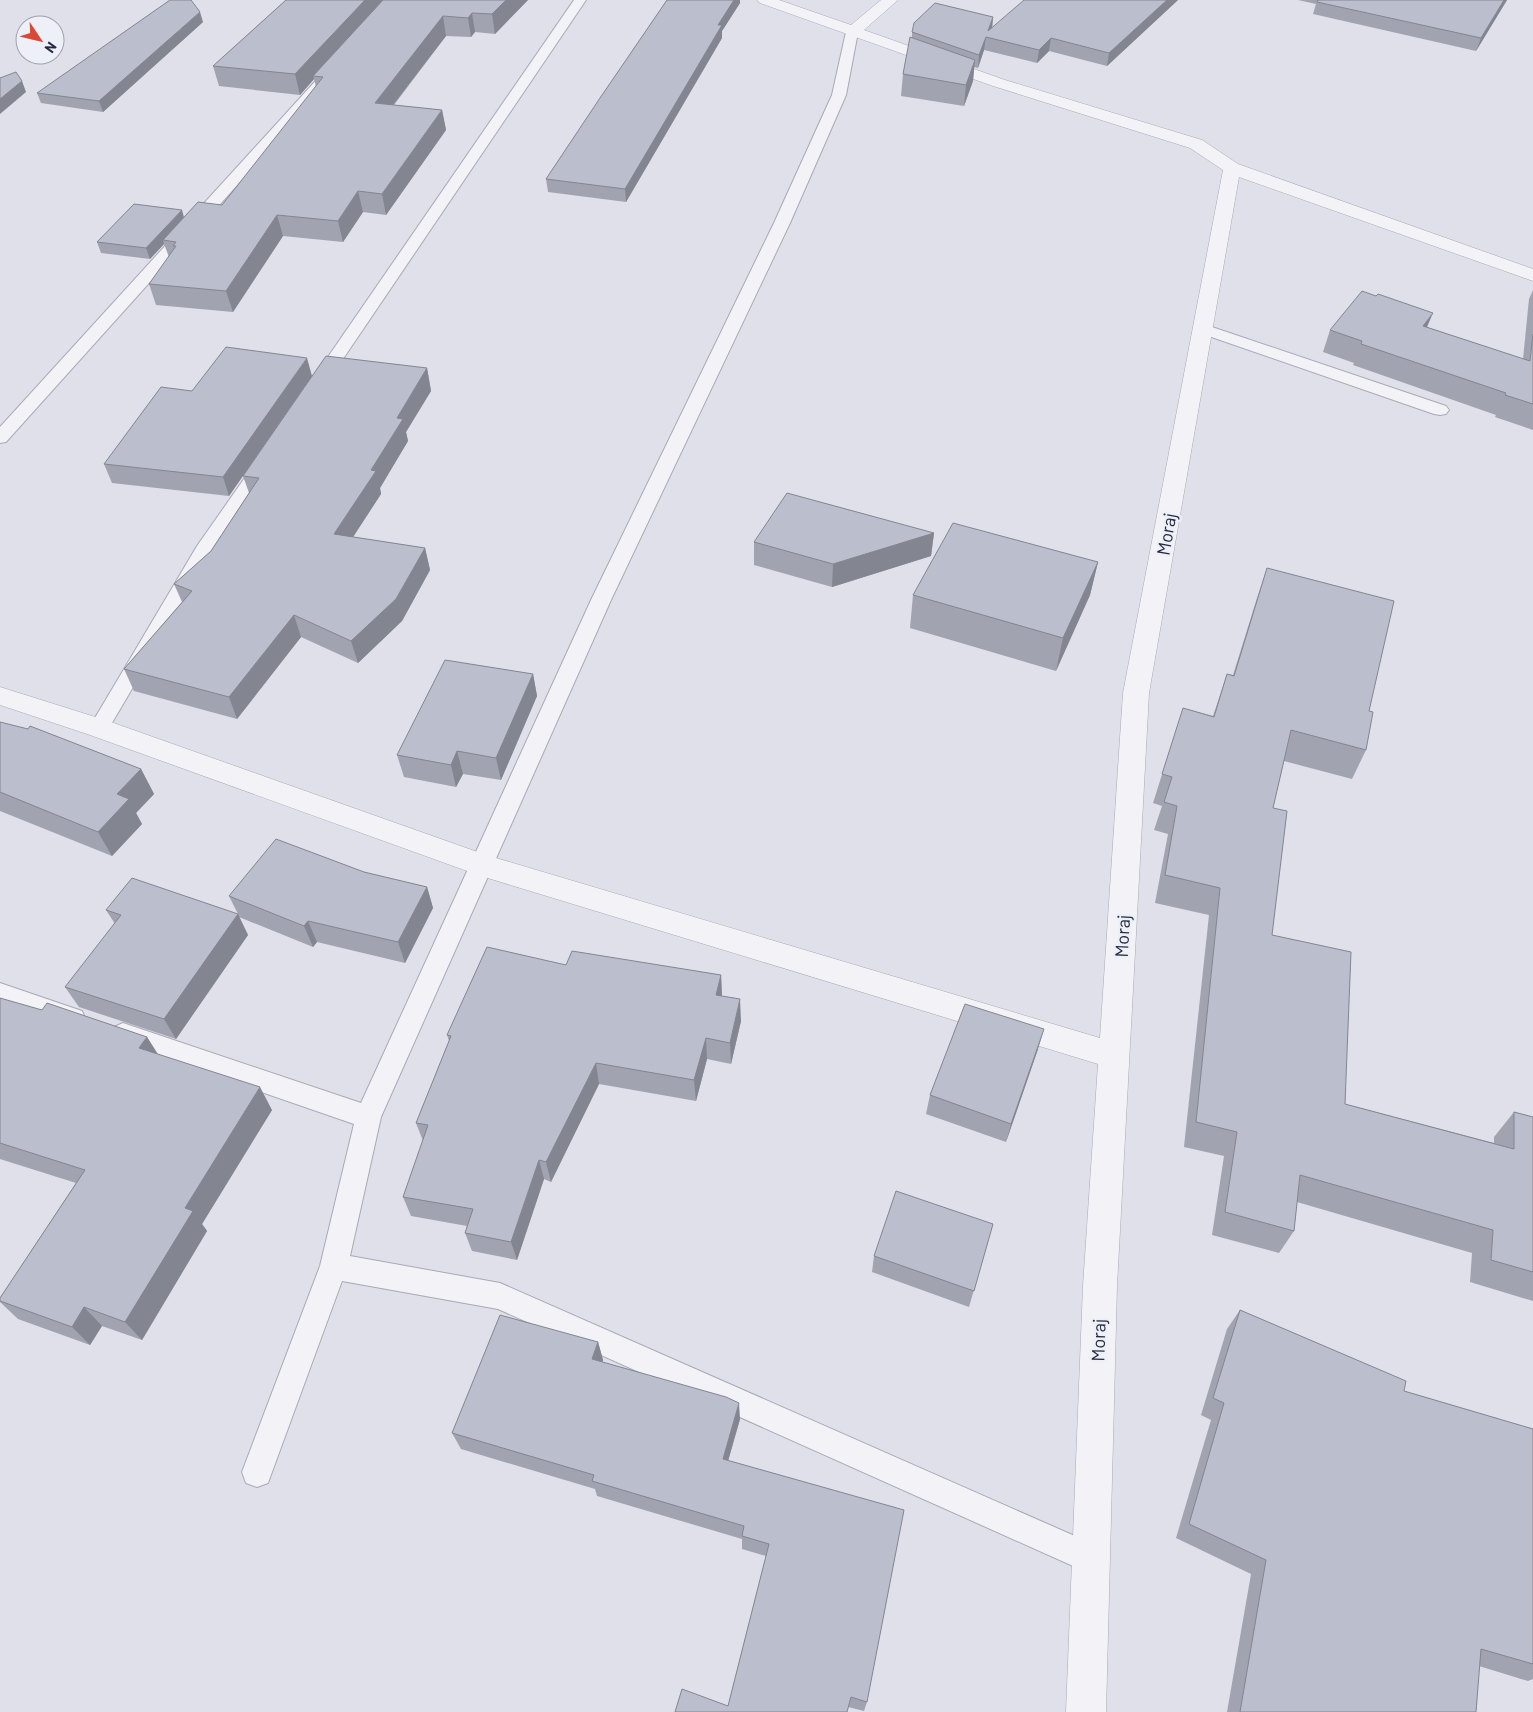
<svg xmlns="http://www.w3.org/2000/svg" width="1533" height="1712" font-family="Barlow,sans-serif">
	<rect width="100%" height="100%" fill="#dfe0e9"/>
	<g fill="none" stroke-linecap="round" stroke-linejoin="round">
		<defs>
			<path id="service" d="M574,0H586L324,387H312L310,383Z
				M852,28L858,32L846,95L790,223L611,600L381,1117L350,1256L500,1283L1102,1548L1106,1559L1102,1570L1091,1574L498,1309L342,1281L272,1472L268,1483L257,1487L246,1483L242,1472L320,1266L354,1124L114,1041L111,1034L114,1027L123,1023L361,1103L591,600L774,223L832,95L846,32Z
				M325,75L332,79L330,82L6,442L0,443V427L320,76Z
				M1203,324L1446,406L1449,410L1446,414L1440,415L1434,414L1197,332L1195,329L1197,326Z
				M264,457L270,459L273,463L212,553L106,733L99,736L92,733L89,728L197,546L258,459Z
				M0,983L82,1011L85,1018L82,1025L73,1028L0,1003Z"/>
			<path id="minor" d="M757,0H779L851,25L881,0H898L864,30L1005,80L1202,140L1238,164L1533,269V281L1239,177L1149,693L1117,1286L1106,1712H1066L1083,1286L1098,1064L481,876L90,735L0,705V687L108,721L486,855L1100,1038L1123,693L1223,170L1190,148L993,86L760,3Z"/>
		</defs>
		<use href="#service" stroke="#a8a9b7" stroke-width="2"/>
		<use href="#minor" stroke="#a8a9b7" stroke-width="1"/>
		<use href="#service" fill="#f2f2f7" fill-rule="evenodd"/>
		<use href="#minor" fill="#f2f2f7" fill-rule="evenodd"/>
	</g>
	<path fill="#a1a3b0" d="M286,0H528L495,34L475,32L471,37L446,36L394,105L442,110L446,130L386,215L363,212L343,242L283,236L233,312L156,305L149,284L169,257L164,244L150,259L101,253L97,242L184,217L222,205L316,87L314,79L300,95L219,86L213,66Z
		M667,0H740V3L722,31V38L626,202L548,192L546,179Z
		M1178,0L1107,66L1049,51L1037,63L984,50L978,68L974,67L973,81L964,106L901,96L903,74L912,38V32L993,17L992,27Z
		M1298,0H1507L1476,51L1313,14L1316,4Z
		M203,22L103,112L41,103L37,93Z
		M1533,290V430L1495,417L1496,415L1353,365L1354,363L1323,352L1330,330L1427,327L1523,359L1529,299Z
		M427,368L431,391L406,432L408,441L380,488L381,494L353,537L425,548L430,570L402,621L358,663L301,637L237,719L134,691L124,669L182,602L174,584L211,551L249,493L243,476Z
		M312,376L229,496L112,483L104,464L192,391Z
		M934,533L931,556L832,587L754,565V542Z
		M1098,562L1090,595L1056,671L910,628L913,595Z
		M1267,568L1369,711L1366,750L1352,779L1284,761L1273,808L1272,935L1345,1104L1494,1143V1137L1514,1112L1533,1117V1301L1470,1282L1472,1253L1297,1202L1294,1231L1279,1253L1212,1235L1224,1156L1184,1147L1209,915L1155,903L1168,834L1154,830L1162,806L1153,803L1183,708L1213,716L1227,674L1233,675L1257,598Z
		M533,674L537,696L501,780L463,774L456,787L404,777L397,755Z
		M0,722L141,769L154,794L136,813L142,824L112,856L0,811Z
		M364,872L427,887L433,908L405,963L317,942L313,947L239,917L248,935L176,1039L79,1007L65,987L115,924L106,910L238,914L229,896Z
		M566,965L721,975L722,996L741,1021L731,1064L707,1059L696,1101L599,1084L551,1182L544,1179L517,1260L472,1251L465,1233L467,1226L411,1216L403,1197L423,1141L416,1123L449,1041L447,1035Z
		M0,998L42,1010L147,1037L158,1054L272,1110L202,1224L207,1231L142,1340L102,1326L90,1345L18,1319L0,1302V1298L76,1183L0,1159Z
		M1038,1049L1006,1142L926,1114L930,1095Z
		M993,1224L969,1307L872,1272L874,1256Z
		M1240,1310L1404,1391L1533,1429V1679L1528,1681L1479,1666L1476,1712H1227L1251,1574L1176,1538L1211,1420L1201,1415L1227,1329Z
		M598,1342L603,1360L602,1362L740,1419L728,1461L867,1702L864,1711L848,1707L728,1706L766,1556L742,1549V1539L597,1496L595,1489L461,1449L452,1433Z"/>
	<path fill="#838590" d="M365,0H386L313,76L314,79L300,95L295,74Z
		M506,0H528L495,34L492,14Z
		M734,0H740V3L722,31V38L626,202L625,189L718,25Z
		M1167,0H1178L1107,66L1109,53Z
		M1504,0H1507L1476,51L1481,38Z
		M200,12L203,22L103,112L99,101Z
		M472,13L475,32L471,37L468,18Z
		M443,16L446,36L379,123L375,103Z
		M993,17L992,30L988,31Z
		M986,37L984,50L978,68L979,55Z
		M1051,38L1049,51L1037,63L1039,50Z
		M975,60L973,81L964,106L966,85Z
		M22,81L26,92L0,114V99Z
		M442,110L446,130L386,215L382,194Z
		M358,191L363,212L343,242L338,221Z
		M182,210L185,221L163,240L164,244L150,259L146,248Z
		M277,215L283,236L233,312L226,291Z
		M1433,313L1424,334L1423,326Z
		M307,358L312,376L229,496L223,477Z
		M427,368L431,391L406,432L408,441L380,488L381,494L340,557L334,534L371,470L397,418Z
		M934,533L931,556L832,587L833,564Z
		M425,548L430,570L402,621L358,663L351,641Z
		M1098,562L1090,595L1056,671L1063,638Z
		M294,615L301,637L237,719L229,697Z
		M533,674L537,696L501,780L496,758Z
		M457,751L463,774L456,787L451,765Z
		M141,769L154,794L136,813L142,824L112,856L98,832L117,794Z
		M427,887L433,908L405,963L398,942Z
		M238,914L248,935L176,1039L164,1019Z
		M308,921L317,942L313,947L304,926Z
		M721,975L722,997L716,995Z
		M740,999L741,1021L731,1064L730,1043Z
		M1044,1029L1038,1049L1006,1142L1011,1124Z
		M147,1037L161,1060L139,1048Z
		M706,1038L707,1059L696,1101L694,1080Z
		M596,1063L599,1084L551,1182L546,1162Z
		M260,1087L272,1110L202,1224L207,1231L142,1340L125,1322L185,1208Z
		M539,1160L544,1179L517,1260L511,1242Z
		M84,1307L102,1326L90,1345L72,1327Z
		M598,1342L603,1360L597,1377L592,1359Z
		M739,1403L740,1419L724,1475L723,1459Z"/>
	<path fill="#bbbecd" stroke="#838590" d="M170,0H191L200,12L99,101L37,93Z
		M286,0H365L295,74L213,66Z
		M383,0H506L492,14L472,13L468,18L443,16L375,103L442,110L382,194L358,191L338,221L277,215L226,291L149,284L176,246H173L176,242L163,240L198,202L222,205L323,77L313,76Z
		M667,0H734L718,25H722L625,189L546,179L600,98Z
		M1024,0H1167L1109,53L1051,38L1039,50L986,37L979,55L912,32L914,23L935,3L993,17L988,31Z
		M1318,0H1504L1481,38L1317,2Z
		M910,37L975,60L966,85L903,74Z
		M16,72L22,81L0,99V78Z
		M134,204L182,210L146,248L97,242Z
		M1362,291L1376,296L1378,294L1433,313L1423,326L1530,361L1533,334V404L1505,395L1506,393L1361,344L1362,341L1330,330Z
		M226,347L307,358L223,477L104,464L161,387L192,391Z
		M326,356L427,368L397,418L403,419L371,470L376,471L334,534L425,548L396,599L351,641L294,615L229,697L124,669L192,591L174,584L211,551L259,478L243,476Z
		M787,493L934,533L833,564L754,542Z
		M953,523L1098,562L1063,638L913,595Z
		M1267,568L1394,601L1369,711L1373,712L1366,750L1291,730L1273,808L1287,811L1272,935L1351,952L1345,1104L1514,1149V1112L1533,1117V1272L1491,1260L1493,1230L1300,1175L1294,1231L1225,1212L1237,1132L1196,1122L1220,888L1165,875L1177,806L1164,802L1172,777L1162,774L1183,708L1214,717L1227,674L1234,676Z
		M445,660L533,674L496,758L457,751L451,765L397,755Z
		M0,722L28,729L30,726L141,769L117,794L129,799L98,832L0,792Z
		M276,839L364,872L427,887L398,942L308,921L304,926L229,896Z
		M132,878L238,914L164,1019L65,987L121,915L106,910Z
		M487,947L566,965L572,951L721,975L716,995L740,999L730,1043L706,1038L694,1080L596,1063L546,1162L539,1160L511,1242L465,1233L473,1209L403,1197L428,1125L416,1123L451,1036L447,1035Z
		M0,998L42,1010L47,1003L147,1037L139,1048L260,1087L185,1208L193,1211L125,1322L84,1307L72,1327L0,1301V1298L85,1170L0,1143Z
		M965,1004L1044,1029L1011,1124L930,1095Z
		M896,1191L993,1224L974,1291L874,1256Z
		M1240,1310L1406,1381L1404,1391L1533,1429V1664L1481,1649L1476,1712H1240L1266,1560L1189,1524L1224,1403L1213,1398Z
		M500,1315L598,1342L592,1359L726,1397L739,1403L723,1459L904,1510L867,1702L851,1697L847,1712H675L682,1689L728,1706L769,1544L742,1536L744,1526L592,1481L594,1475L452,1433Z"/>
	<g text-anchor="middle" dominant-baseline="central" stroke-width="4.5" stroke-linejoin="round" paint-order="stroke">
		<g font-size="18" fill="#262942" stroke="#eef0f7">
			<text transform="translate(1166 534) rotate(-80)">Moraj</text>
			<text transform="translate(1122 936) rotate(-87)">Moraj</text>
			<text transform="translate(1098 1340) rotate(-88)">Moraj</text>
		</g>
	</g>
	<g transform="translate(40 40) rotate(125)"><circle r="24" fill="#eef0f7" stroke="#9ea0af"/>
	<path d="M0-4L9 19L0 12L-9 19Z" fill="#da4838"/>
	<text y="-8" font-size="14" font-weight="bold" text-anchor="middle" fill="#262942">N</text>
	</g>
</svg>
